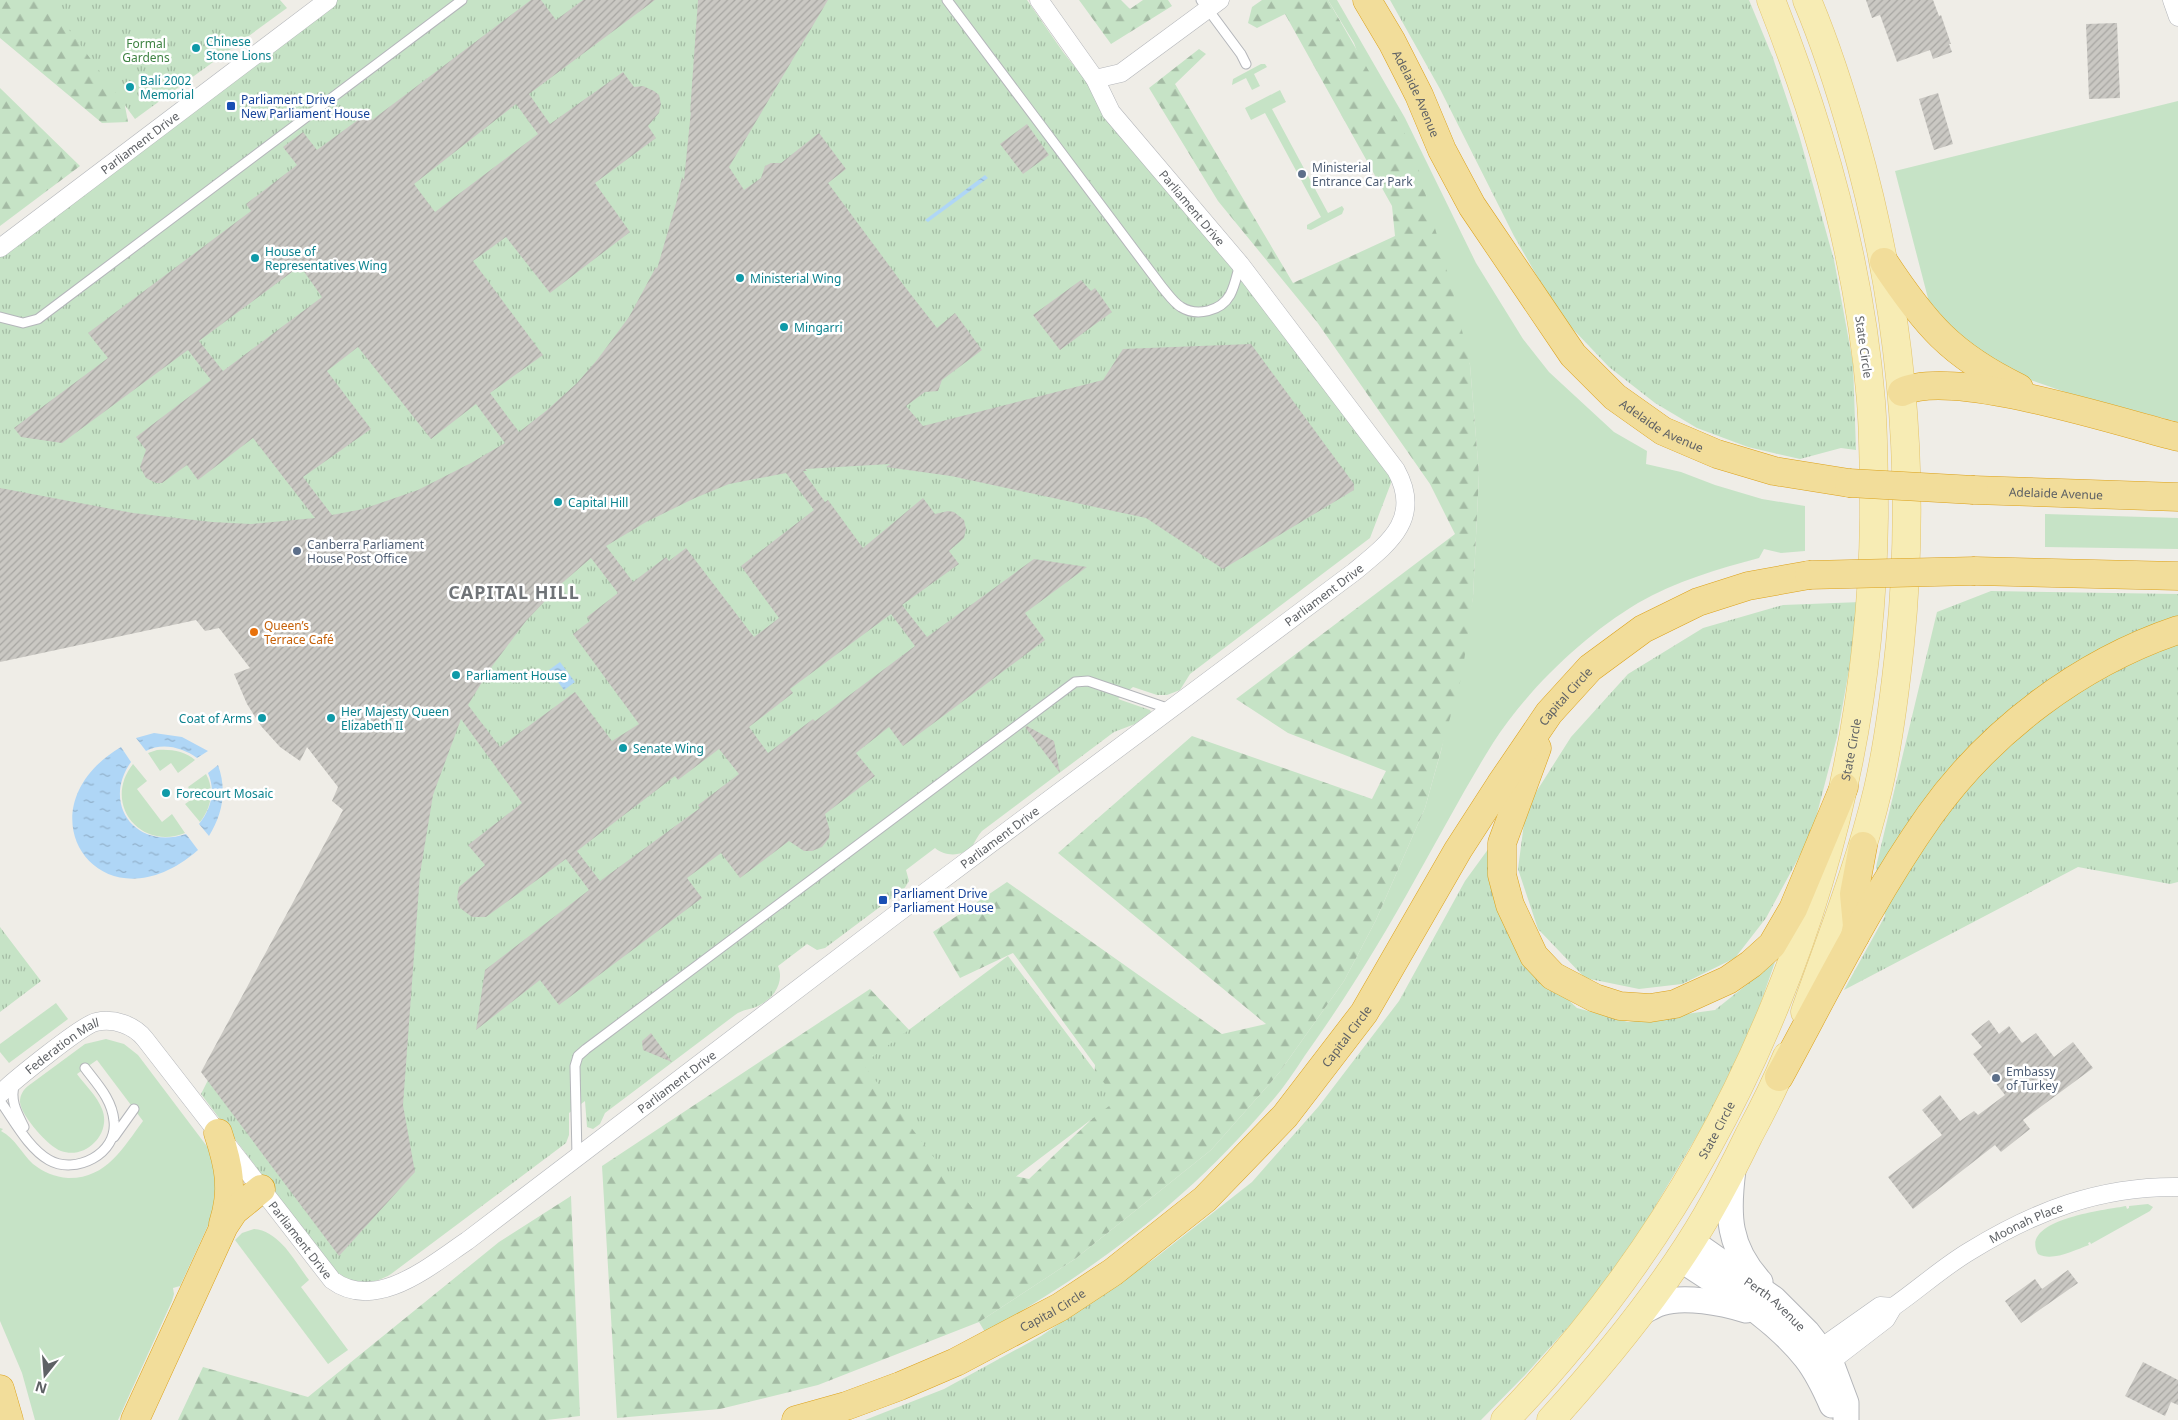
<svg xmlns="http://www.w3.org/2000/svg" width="2178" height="1420" font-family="'Noto Sans',sans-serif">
	<defs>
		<pattern id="forest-firs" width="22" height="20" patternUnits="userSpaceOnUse" patternTransform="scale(1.25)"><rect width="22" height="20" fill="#c6e3c6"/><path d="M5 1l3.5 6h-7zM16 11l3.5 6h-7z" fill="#a4bba4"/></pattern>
		<pattern id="park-tufts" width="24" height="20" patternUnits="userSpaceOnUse" patternTransform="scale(1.25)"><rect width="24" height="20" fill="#c6e3c6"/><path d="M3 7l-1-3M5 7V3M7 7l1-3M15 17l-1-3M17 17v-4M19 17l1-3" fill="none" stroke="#a4bba4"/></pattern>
		<pattern id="water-ripples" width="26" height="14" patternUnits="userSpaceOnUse" patternTransform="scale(1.25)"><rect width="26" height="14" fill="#afd6f6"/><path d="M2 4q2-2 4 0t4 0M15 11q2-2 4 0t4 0" fill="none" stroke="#92b1cb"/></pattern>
		<pattern id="building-hatch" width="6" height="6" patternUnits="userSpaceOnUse" patternTransform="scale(1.25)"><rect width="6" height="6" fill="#cac8c3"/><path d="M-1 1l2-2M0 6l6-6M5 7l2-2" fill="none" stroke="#a7a6a2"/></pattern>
	</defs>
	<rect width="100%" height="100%" fill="#efede7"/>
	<path fill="#c6e3c6" d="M1328,0H1337L1405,118L1476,263L1523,339L1549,372L1614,432L1647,451L1646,464L1681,472L1715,485L1762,499L1805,506V551L1781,553L1764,549L1759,558C1718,569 1676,581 1638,603C1583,636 1528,689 1493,743C1466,786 1442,832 1417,876C1385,934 1351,990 1313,1044C1302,1059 1292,1076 1281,1090C1197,1193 1100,1268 985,1332L979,1322L1075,1259L1211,1150L1279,1073L1344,981L1376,920L1425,808L1441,751L1473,598L1479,474L1470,365L1354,43Z
		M1261,64H1265L1267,67L1254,74L1260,86L1252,90L1246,78L1232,85L1233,79Z
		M1280,90L1286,102L1272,109L1328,213L1342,206L1344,209L1342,214L1311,230L1307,229V225L1321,217L1265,113L1251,120L1245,108Z
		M2178,101V422L2068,393L2013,374L1969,347L1930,306L1895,171Z
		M2045,514L2178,518V549L2045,547Z
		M157,750C171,749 185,751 195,760L178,773L171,763L160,771L148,753Z
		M133,764L147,781L137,789L162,822L172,814L185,833C140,851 102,803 133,764Z
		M206,774C215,790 211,808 200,822L185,804L195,797L188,787Z
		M56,1003L68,1019L9,1063L0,1052V1044Z
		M106,1039L124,1044L138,1055L215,1157L217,1206L180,1286L173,1288L174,1294L172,1301L118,1420H35L22,1373L0,1321V1128L3,1129L1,1131C16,1139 21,1153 33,1164C43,1172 55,1177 68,1178C106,1179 123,1148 143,1121L97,1060L77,1074C85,1085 97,1096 102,1109C112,1133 86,1160 61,1151C49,1147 21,1116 20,1102C20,1095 23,1090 28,1086L85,1044Z
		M2148,1204L2153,1207L2150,1211L2091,1244L2090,1242L2088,1243L2089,1245C2075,1250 2052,1262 2038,1254C2019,1219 2106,1210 2126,1206L2127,1209L2129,1208V1206Z
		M254,1229C280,1231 295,1262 309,1280L301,1287L348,1350L328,1364L235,1240L242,1233Z"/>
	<path fill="url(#forest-firs)" d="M0,0H74L117,63L128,122L102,123L0,38Z
		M1079,0H1121L1130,9L1143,0H1168L1172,6L1111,44Z
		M1262,0H1328L1412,146L1454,296L1470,365L1479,474L1473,598L1462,675L1425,808L1376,920L1344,981L1279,1073L1211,1150L1075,1259L979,1322L818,1385L720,1409L617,1418L602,1166L870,989L913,1034L957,1164L1029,1179L1092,1119L1095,1065L1013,953L960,978L933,932L1007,882L1222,1034L1266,1024L1058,853L1192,736L1372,799L1386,771L1288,733L1236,699L1455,534L1430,484L1317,322L1218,201L1149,88L1199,49L1206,54L1175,84L1293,283L1395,236L1392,206L1285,14L1257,28L1248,23L1252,7Z
		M0,88L80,166L0,226Z
		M571,1196L580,1416L547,1420H178L203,1367L308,1397L499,1242Z"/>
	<path fill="url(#park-tufts)" d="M47,0H280L287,8L135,119Z
		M328,0H1027L1063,52L1396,470L1370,538L1190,674L1180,690L1167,695H1157L1133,687L1118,699L1150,710L1151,712L1135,724L1114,732L982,831C978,835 976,840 973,845C964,857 945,857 935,848L906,870L909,881L904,889L825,948L817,950L807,944L782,963L778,966C785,983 773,999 758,1006C750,1010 743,1009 735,1015L605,1113L600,1124L593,1129L587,1127L585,1101L569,1113V1135L566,1143L391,1274C372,1286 351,1285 334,1270L201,1094L357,784L228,613L0,653V253Z
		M1390,0H1749L1773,58L1799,135L1834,260L1853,363L1856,450L1841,448L1800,459L1748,447L1697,428L1655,403L1609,367L1570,326L1541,283L1514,236L1440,89Z
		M1991,591L2178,594V882L2170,884L2078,867L1844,990L1885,916L1876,867L1937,612Z
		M1861,602L1837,737L1812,833L1766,918L1735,958L1682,984L1639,989L1585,978L1538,929L1518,869L1526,808L1571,737L1628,674L1703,628L1783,605Z
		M1489,848L1493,895L1519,954L1577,1008L1628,1022L1715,1010L1775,962L1754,1022L1711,1112L1614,1276L1526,1374L1481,1420H865L944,1389L1041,1336L1154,1259L1252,1182L1319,1106L1399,1001L1465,881Z
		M0,927L41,981L0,1012Z
		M1008,956L1117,1100L973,1209L863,1064Z"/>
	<path fill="url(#water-ripples)" d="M985,175L988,178L928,222L925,220Z
		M560,662L575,682L564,690L549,670Z
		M154,733L182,737L208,751L197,758C183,748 163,742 146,751L136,738Z
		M121,747L131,762C101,804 136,851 186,834L198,850C101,935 15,810 121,747Z
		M218,765C227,790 223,813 209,836L199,824C211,809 216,791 208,773Z"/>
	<path fill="url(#building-hatch)" fill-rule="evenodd" d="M531,0H541L556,20L583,0H655L529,94L550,124L623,72L634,87L643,86L654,91L659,95L661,104L659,113L648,126L656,138L595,183L630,232L550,293L506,237L473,261L543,355L490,393L519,432L546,411L577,383L597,360L629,317L656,267L657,269L677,200L682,177L684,180L691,111L690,113L698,0H828L729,167L744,190L761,178L765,166L771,163H781L819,133L846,169L828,183L905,287L937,328L955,313L982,350L942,380L938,391L925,392L906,406L923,426L1103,380L1123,349L1251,344L1354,484V490L1223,569L1146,518L951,476L886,467L890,464L805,469L807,471H803L825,502L828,500L863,548L923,498L935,514L948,511L954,512L964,520L966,529L964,538L949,551L959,564L902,605L927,637L1034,559L1087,567L1025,613L1045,640L903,746L889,727L856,753L875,776L825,814L830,831L829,838L822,847L812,851H804L789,841L740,878L721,853L687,878L702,898L559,1005L540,980L476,1030L485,970L589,890L566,859L486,917H472L460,908L457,898L459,887L485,865L468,845L522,803L461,719L433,795L420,874L403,1105L415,1172L339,1256L201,1072L343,810L332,801L338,787L307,747L300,761L280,747L261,726L247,704L234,674L250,668L219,628L205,631L196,620L0,662V488L133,513L212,522L251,524L315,518L253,438L198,480L187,465L162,483H156L146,478L140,467L146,450L136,437L211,380L188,350L62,443L21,437L14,428L108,358L88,333L251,211L246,204L297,165L283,147L303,132L317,150L366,114L372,120ZM516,104L538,134L435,212L414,184ZM300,266L322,297L223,371L199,341ZM358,347L431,439L476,404L505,443L471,463L418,490L363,509L332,515L303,477L371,429L327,371ZM786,473L814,510L741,566L779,618L754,637L686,548L669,561L666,557L633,582L606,546L646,522L695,498L729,484ZM591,558L618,593L587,617L590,621L573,634L639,724L612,741L575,692L500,747L468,705L490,669L526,621L561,584ZM891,614L915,646L815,721L813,719L768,753L749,727L793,693L790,689ZM719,749L739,774L698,805L700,808L600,881L577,851L675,776L678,780Z
		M1866,0H1933L1939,16L1941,15L1951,44H1949L1952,52L1933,59L1930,50L1897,62L1880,15L1872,18Z
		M2117,23L2120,98L2089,99L2086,24Z
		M1938,93L1953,144L1934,150L1919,99Z
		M1027,124L1049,155L1023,174L1000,144Z
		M1081,280L1091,291L1095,288L1112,312L1060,350L1033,315Z
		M1027,726L1054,741L1060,773L1025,727Z
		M1989,1020L1999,1034L2009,1026L2022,1043L2036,1033L2054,1057L2073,1042L2093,1068L2023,1120L2030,1129L2001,1152L1995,1145L1913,1209L1888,1177L1942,1135L1922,1110L1940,1095L1960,1121L1974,1111L1978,1115L2005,1095L1973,1054L1982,1047L1971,1034Z
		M651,1033L656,1040L672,1062L643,1050L642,1041Z
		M2068,1270L2078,1283L2021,1323L2005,1301L2035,1279L2042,1289Z
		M2143,1362L2178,1380V1405L2171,1402L2165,1416L2125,1396Z"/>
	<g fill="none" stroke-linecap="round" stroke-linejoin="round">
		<defs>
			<path id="lane" d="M947,0L1162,287C1168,294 1174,303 1181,307C1197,317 1221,311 1230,295C1235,286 1237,274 1240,264
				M1201,0L1241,54L1246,64
				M0,317L23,323L38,319L462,0
				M15,1083C9,1099 17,1113 24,1127
				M0,1101C14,1120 28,1148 49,1160C75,1175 118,1154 114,1121C112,1099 97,1084 85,1068
				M114,1137L134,1109
				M577,1156L575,1066L578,1056L586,1049L1075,682L1088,681L1170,709"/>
			<g id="street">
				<path d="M2172,0L2178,17"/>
				<path d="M1095,79L1121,73L1220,0"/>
				<path id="s1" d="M0,248L328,0"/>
				<path id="s2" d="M0,1094C12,1082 82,1025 96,1022C114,1018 134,1025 145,1039L332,1280C376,1313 431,1265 467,1241L895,915L1354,572C1388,544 1423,519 1396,470L1240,264L1111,112L1095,79L1039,0"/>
				<path d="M1812,1354L1880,1306L1893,1307"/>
				<path id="s3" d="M1821,1369L1886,1319L1893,1307C1919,1289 1943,1267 1970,1251C2035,1211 2100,1186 2178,1187"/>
			</g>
			<g id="secondary">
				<path d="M1733,1170C1727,1215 1728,1247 1760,1282"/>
				<path id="s4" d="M1691,1241L1774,1299L1807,1332L1831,1363L1846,1403V1420"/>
				<path d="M1679,1258C1723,1288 1773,1316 1806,1358C1817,1372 1825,1389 1832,1405"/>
				<path d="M1640,1313C1647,1310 1654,1305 1661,1303C1684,1295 1723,1303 1746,1310"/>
			</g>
			<g id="primary">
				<path d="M1805,1012C1831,938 1860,865 1878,789C1889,741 1895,692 1900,644C1917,474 1901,303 1854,138C1841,92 1826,45 1807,0"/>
				<path id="s5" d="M1505,1420C1739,1178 1870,853 1874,517C1874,478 1874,440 1871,401C1860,263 1822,129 1771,0"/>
				<path d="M1551,1420C1608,1357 1664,1289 1707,1215C1722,1189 1736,1162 1749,1135C1763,1109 1776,1083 1787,1056"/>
			</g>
			<g id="highway">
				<path id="s6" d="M1367,0L1392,42L1419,95L1442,150L1472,206L1573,355L1615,397L1663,431L1717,454L1774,471L1849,483"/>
				<path d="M1884,262C1925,324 1951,355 2019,388"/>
				<path d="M1902,392C1952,367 2121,423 2178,437"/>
				<path id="s7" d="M1974,490L2178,497"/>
				<path d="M1975,571L2178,576"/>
				<path d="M1537,748L1502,843V875L1510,905L1534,956L1553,976L1595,998L1620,1006L1650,1008L1675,1004L1728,980L1751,964L1772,945L1793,909L1844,787"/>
				<path d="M1855,936L1857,926L1854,894L1863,846"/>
				<path d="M1779,1077C1827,989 1872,897 1930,815C1990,731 2080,663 2178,630"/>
				<path d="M218,1133C229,1166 234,1190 223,1224"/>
				<path d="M0,1389L9,1420"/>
				<path d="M135,1420L224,1226L234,1211L261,1189"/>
				<path id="s8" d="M796,1420L846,1406L900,1386L956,1362L1060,1307L1113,1272L1205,1199L1285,1116L1364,1013L1458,850L1500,785L1549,713L1590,668L1643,629L1698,602L1748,586L1809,575"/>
			</g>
		</defs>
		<use href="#lane" stroke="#b4b6ba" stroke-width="11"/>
		<use href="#street" stroke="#b4b6ba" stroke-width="19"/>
		<use href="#secondary" stroke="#b3b5b9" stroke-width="27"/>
		<use href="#primary" stroke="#e3c36b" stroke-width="29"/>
		<use href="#highway" stroke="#dca119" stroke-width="29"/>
		<use href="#lane" stroke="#fff" stroke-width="9"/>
		<use href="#street" stroke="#fff" stroke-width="18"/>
		<use href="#secondary" stroke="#fff" stroke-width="25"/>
		<use href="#primary" stroke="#f7ecb4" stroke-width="28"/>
		<use href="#highway" stroke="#f2dd9a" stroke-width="28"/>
		<defs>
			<path id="highway-bridge" d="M1849,483L1974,490
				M1809,575L1975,571"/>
		</defs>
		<use href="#highway-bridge" stroke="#dca119" stroke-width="29" stroke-linecap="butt"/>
		<use href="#highway-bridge" stroke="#f2dd9a" stroke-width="28"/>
	</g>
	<g fill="#0f9aa8" stroke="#fff" stroke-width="2">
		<circle cx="196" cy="48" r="5"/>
		<circle cx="130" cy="87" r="5"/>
		<circle cx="255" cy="258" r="5"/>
		<circle cx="740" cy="278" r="5"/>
		<circle cx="784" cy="327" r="5"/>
		<circle cx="558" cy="502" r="5"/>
		<circle cx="456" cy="675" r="5"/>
		<circle cx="262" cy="718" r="5"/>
		<circle cx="331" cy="718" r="5"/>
		<circle cx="623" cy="748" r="5"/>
		<circle cx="166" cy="793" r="5"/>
	</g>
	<g fill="#1a4fb4" stroke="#fff" stroke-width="2">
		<rect x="226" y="101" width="10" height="10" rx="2.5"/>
		<rect x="878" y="895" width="10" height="10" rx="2.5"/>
	</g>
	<g fill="#5c6f8a" stroke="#fff" stroke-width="2">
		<circle cx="1302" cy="174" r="5"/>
		<circle cx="297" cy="551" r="5"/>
		<circle cx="1996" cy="1078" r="5"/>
	</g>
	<circle fill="#e8710a" stroke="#fff" stroke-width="2" cx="254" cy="632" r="5"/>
	<g text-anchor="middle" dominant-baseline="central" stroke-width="5" stroke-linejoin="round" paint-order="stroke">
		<g font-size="12" fill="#0d838f" stroke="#fff" text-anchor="start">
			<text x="206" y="41">Chinese<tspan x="206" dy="14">Stone Lions</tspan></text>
			<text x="140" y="80">Bali 2002<tspan x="140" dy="14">Memorial</tspan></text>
			<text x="265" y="251">House of<tspan x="265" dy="14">Representatives Wing</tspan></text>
			<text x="750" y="278">Ministerial Wing</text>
			<text x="794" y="327">Mingarri</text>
			<text x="568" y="502">Capital Hill</text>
			<text x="466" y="675">Parliament House</text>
			<text x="341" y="711">Her Majesty Queen<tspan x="341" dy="14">Elizabeth II</tspan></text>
			<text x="252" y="718" text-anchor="end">Coat of Arms</text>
			<text x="633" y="748">Senate Wing</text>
			<text x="176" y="793">Forecourt Mosaic</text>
		</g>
		<g font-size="12" fill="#3f8343" stroke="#fff">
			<text x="146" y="43">Formal<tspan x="146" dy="14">Gardens</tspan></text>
		</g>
		<g font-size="12" fill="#5e6165" stroke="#fff">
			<text stroke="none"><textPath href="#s6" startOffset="106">Adelaide Avenue</textPath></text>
			<text stroke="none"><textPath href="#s1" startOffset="175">Parliament Drive</textPath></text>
			<text transform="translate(1192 208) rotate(50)">Parliament Drive</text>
			<text transform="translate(1864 347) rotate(82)">State Circle</text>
			<text stroke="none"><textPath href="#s6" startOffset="526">Adelaide Avenue</textPath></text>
			<text stroke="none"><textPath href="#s7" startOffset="82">Adelaide Avenue</textPath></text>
			<text stroke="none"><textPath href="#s2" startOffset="1704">Parliament Drive</textPath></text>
			<text stroke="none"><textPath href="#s8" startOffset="1090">Capital Circle</textPath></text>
			<text stroke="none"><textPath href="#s5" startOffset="765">State Circle</textPath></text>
			<text stroke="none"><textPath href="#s2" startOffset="1299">Parliament Drive</textPath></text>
			<text stroke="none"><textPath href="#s8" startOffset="685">Capital Circle</textPath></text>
			<text stroke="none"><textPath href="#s2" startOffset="79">Federation Mall</textPath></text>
			<text stroke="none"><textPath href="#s2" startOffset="894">Parliament Drive</textPath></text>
			<text stroke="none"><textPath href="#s5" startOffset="360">State Circle</textPath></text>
			<text stroke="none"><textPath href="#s3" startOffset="254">Moonah Place</textPath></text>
			<text stroke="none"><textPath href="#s2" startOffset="429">Parliament Drive</textPath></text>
			<text stroke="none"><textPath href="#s4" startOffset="105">Perth Avenue</textPath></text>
			<text stroke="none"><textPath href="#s8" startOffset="280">Capital Circle</textPath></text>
		</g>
		<g font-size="12" fill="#164399" stroke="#fff" text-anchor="start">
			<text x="241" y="99">Parliament Drive<tspan x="241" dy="14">New Parliament House</tspan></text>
			<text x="893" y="893">Parliament Drive<tspan x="893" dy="14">Parliament House</tspan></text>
		</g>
		<g font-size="12" fill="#4e5e75" stroke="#fff" text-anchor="start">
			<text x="1312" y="167">Ministerial<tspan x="1312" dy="14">Entrance Car Park</tspan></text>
			<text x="307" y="544">Canberra Parliament<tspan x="307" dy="14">House Post Office</tspan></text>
			<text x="2006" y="1071">Embassy<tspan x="2006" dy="14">of Turkey</tspan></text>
		</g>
		<g font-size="12" fill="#c56008" stroke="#fff" text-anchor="start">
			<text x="264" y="625">Queen’s<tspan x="264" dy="14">Terrace Café</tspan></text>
		</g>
		<g font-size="18" font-weight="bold" letter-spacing="1" fill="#6f7377" stroke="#fff">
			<text x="514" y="592">CAPITAL HILL</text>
		</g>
	</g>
	<g transform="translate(45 1375) rotate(197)" stroke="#ffffff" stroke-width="4" paint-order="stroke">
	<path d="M0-4L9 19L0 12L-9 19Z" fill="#5e6165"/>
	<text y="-8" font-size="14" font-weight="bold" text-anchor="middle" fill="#5e6165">N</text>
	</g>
</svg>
